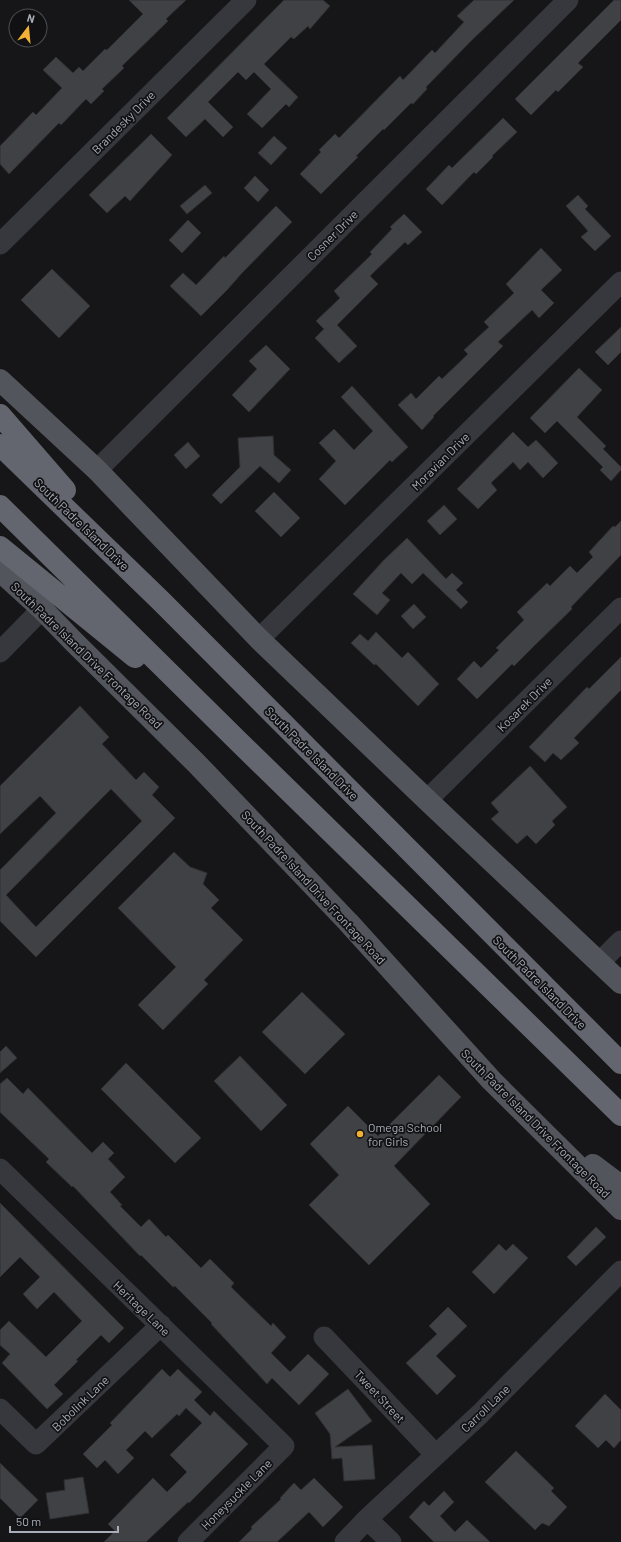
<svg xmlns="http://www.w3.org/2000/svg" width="621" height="1542" font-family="Barlow,sans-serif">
	<rect width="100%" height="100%" fill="#161618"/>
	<path fill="#404145" stroke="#303034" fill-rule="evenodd" d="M129,0H186L166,19L168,21L122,66L124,68L102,89L104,91L91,104L86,99L61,125L59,123L9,174L0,164V146L33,112L36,115L62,88L43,70L56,57L73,73L79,67L83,71L105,49L107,50L143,14Z
		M284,0H323L330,6L310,29L308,26L294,39L291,37L264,64L298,97L289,107L286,104L262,128L247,114L271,89L254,72L246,80L238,72L208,102L233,127L223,137L205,119L186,137L167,118Z
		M474,0H514L472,40L426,87L427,89L413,104L411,103L384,130L383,129L356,156L358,157L321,194L300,174L321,152L319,150L335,134L339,138L400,76L403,80L432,50L435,53L464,22L457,16Z
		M614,0H621V20L578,63L583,67L558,92L556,90L531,115L515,99Z
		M503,118L517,132L492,156L493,157L476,174L474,172L442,205L426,189L449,165L452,168Z
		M151,134L172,155L130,201L125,196L107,213L89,195Z
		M274,136L287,148L271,165L258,153Z
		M255,176L269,190L258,202L244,188Z
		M205,185L212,193L187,214L180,206Z
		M578,195L588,206L585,209L611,236L595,251L581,237L588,231L566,206Z
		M276,206L292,222L242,273L227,290L201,316L170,286L183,273L196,285L224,256L225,258Z
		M404,214L422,232L408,245L405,242L370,276L378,284L337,325L357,346L339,363L315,338L324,329L316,321L340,298L334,291L372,254L370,252L392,229L390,227Z
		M188,220L201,233L182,253L169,240Z
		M541,248L562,270L541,290L554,303L539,318L532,310L498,342L503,346L433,416L434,417L422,430L398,405L411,393L416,399L439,376L442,379L468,354L464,350L489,327L484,322L514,293L506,284Z
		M52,269L90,306L59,338L21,300Z
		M621,327V352L608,365L595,352Z
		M266,345L290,369L249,412L232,395L257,369L249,361Z
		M579,368L602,390L577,417L606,446L603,449L621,467V470L611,481L600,470L603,467L557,421L545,433L530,418Z
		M352,386L408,447L392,462L390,460L345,505L319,479L336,461L319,443L334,429L354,450L373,431L341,397Z
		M513,432L528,447L536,440L558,463L543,478L528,462L520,470L513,462L491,483L497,490L478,509L457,489Z
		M273,436L274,455L291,470L279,483L260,466L221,504L212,495L240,467L238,438Z
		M188,442L200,456L186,469L174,455Z
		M274,492L300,518L281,537L255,511Z
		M444,505L457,519L440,535L427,521Z
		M621,521V555L571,607L572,609L533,647L514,666L512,664L477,699L457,679L474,661L481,668L499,650L496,648L524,620L517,612L547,583L550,586L570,566L577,573L593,557L589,552L613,526L615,527Z
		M407,538L446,579L452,573L463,583L456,590L468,602L461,609L423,573L412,584L401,573L382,593L390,600L377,615L353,594L383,561Z
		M414,604L426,617L413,629L401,616Z
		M376,632L402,658L408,652L439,684L418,706L376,664L374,665L351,643L360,634L368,641Z
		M621,657V690L574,738L579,743L561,760L553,753L545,762L529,747L587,687L589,689Z
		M80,706L109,737L102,744L136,780L144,772L159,787L152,795L175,818L36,957L0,921V870L56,813L40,796L0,834V786ZM111,789L142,821L36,927L6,895Z
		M530,766L567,807L552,821L555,825L536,844L527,835L517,844L491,819L499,812L491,803Z
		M174,852L190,867L207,873L203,884L219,900L211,908L243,940L204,980L208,984L163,1030L138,1005L176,967L118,908Z
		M302,992L345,1034L305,1074L262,1032Z
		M6,1046L17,1058L0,1073V1052Z
		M240,1056L287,1105L261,1131L214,1081Z
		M126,1063L201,1138L175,1163L101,1089Z
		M439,1075L461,1097L394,1166L430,1204L369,1265L309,1205L339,1175L310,1144L348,1106L378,1136Z
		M7,1078L23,1094L28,1088L92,1153L103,1142L114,1153L108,1159L125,1177L110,1192L122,1205L120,1206L141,1227L149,1219L166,1237L168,1235L201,1268L210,1259L234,1283L231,1287L271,1326L273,1323L286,1337L271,1353L290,1372L308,1354L329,1374L299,1405L272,1378L267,1384L211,1324L212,1323L175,1286L173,1287L141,1255L140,1256L73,1186L72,1187L46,1162L49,1159L0,1112V1084Z
		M0,1203L124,1328L109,1343L101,1335L76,1360L78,1361L54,1385L63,1394L47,1409L2,1363L10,1354L0,1345V1330L9,1321L46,1357L82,1321L54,1292L37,1309L23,1294L40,1277L20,1257L0,1277Z
		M596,1227L606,1237L576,1266L567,1257Z
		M499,1244L506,1251L513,1244L528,1258L494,1294L472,1272Z
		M448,1307L467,1326L436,1356L456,1376L437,1395L406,1363L437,1334L429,1326Z
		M162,1369L170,1377L178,1369L202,1392L194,1400L210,1416L214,1411L248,1444L189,1503L188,1502L146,1542H104L115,1531L108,1524L153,1478L167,1492L187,1472L170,1455L202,1423L186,1408L179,1416L177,1414L152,1438L145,1431L126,1450L134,1458L118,1474L105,1460L97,1468L83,1454L112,1425L110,1423Z
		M348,1389L372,1421L335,1447L372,1445L375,1479L344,1481L342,1458L332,1459L330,1434L315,1413Z
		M605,1394L621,1410V1440L614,1448L606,1440L598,1448L575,1426Z
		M516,1451L554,1488L551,1491L567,1507L549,1526L542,1523L535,1530L485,1482Z
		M0,1463L38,1500L20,1518L0,1498Z
		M83,1477L89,1513L50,1519L46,1493L65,1490L64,1480Z
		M314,1478L343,1507L323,1527L309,1512L277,1542H239L252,1529L251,1527L281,1499L280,1498L294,1483L301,1490Z
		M444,1491L454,1502L440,1516L455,1532L467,1520L490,1542H434L409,1517L424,1501L429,1506Z"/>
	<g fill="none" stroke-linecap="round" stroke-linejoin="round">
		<path stroke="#37383d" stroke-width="21" d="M0,244L246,0
			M97,470L568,0
			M259,639L621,282
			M0,652L42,609
			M427,800L621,608
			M600,962L621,941
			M0,1169L284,1446L188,1542
			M324,1337L436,1455
			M0,1409L36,1444L161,1325
			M367,1519L391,1542
			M345,1542L367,1519L480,1414L621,1271"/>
		<path stroke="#53555c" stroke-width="22" d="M0,380L97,470L259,639L427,800L621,983
			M0,571L42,609L73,641L196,763L348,922L492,1081L621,1209
			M593,1165L617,1183H621"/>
		<path stroke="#63666e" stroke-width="22" d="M0,415L65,490
			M0,445L161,601L621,1063
			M0,506L240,743L621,1115
			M0,547L135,657"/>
	</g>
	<circle fill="#f2b134" stroke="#111113" stroke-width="1.5" cx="360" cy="1134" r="4"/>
	<g text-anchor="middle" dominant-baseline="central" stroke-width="3.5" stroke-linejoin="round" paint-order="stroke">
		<g font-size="12" fill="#a8adb8" stroke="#111113">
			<text transform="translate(123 122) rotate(-45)">Brandesky Drive</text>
			<text transform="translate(332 235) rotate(-45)">Cosner Drive</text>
			<text transform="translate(440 461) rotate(-45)">Moravian Drive</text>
			<text transform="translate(82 524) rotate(44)">South Padre Island Drive</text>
			<text transform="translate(87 655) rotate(44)">South Padre Island Drive Frontage Road</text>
			<text transform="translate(524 704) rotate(-45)">Kosarek Drive</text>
			<text transform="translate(312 753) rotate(45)">South Padre Island Drive</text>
			<text transform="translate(314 887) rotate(47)">South Padre Island Drive Frontage Road</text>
			<text transform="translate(540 982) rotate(45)">South Padre Island Drive</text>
			<text transform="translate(536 1123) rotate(45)">South Padre Island Drive Frontage Road</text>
			<text transform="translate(142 1308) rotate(44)">Heritage Lane</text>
			<text transform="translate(380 1396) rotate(47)">Tweet Street</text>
			<text transform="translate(80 1403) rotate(-44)">Bobolink Lane</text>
			<text transform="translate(485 1408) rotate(-44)">Carroll Lane</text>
			<text transform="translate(236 1494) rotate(-45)">Honeysuckle Lane</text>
		</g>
		<g font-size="12" fill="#a8adb8" stroke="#111113" text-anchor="start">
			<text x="368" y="1127">Omega School<tspan x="368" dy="14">for Girls</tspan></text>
		</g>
	</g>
	<g transform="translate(28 28) rotate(16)"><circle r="19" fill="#111113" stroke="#4d4f55"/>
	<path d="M0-3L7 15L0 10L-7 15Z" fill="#f2b134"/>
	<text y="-6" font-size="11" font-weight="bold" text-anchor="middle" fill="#a8adb8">N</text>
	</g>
	<path d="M10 1526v6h108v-6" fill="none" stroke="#a8adb8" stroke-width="2"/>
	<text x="16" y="1526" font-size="12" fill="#a8adb8" stroke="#111113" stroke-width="3" paint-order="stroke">50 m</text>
</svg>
